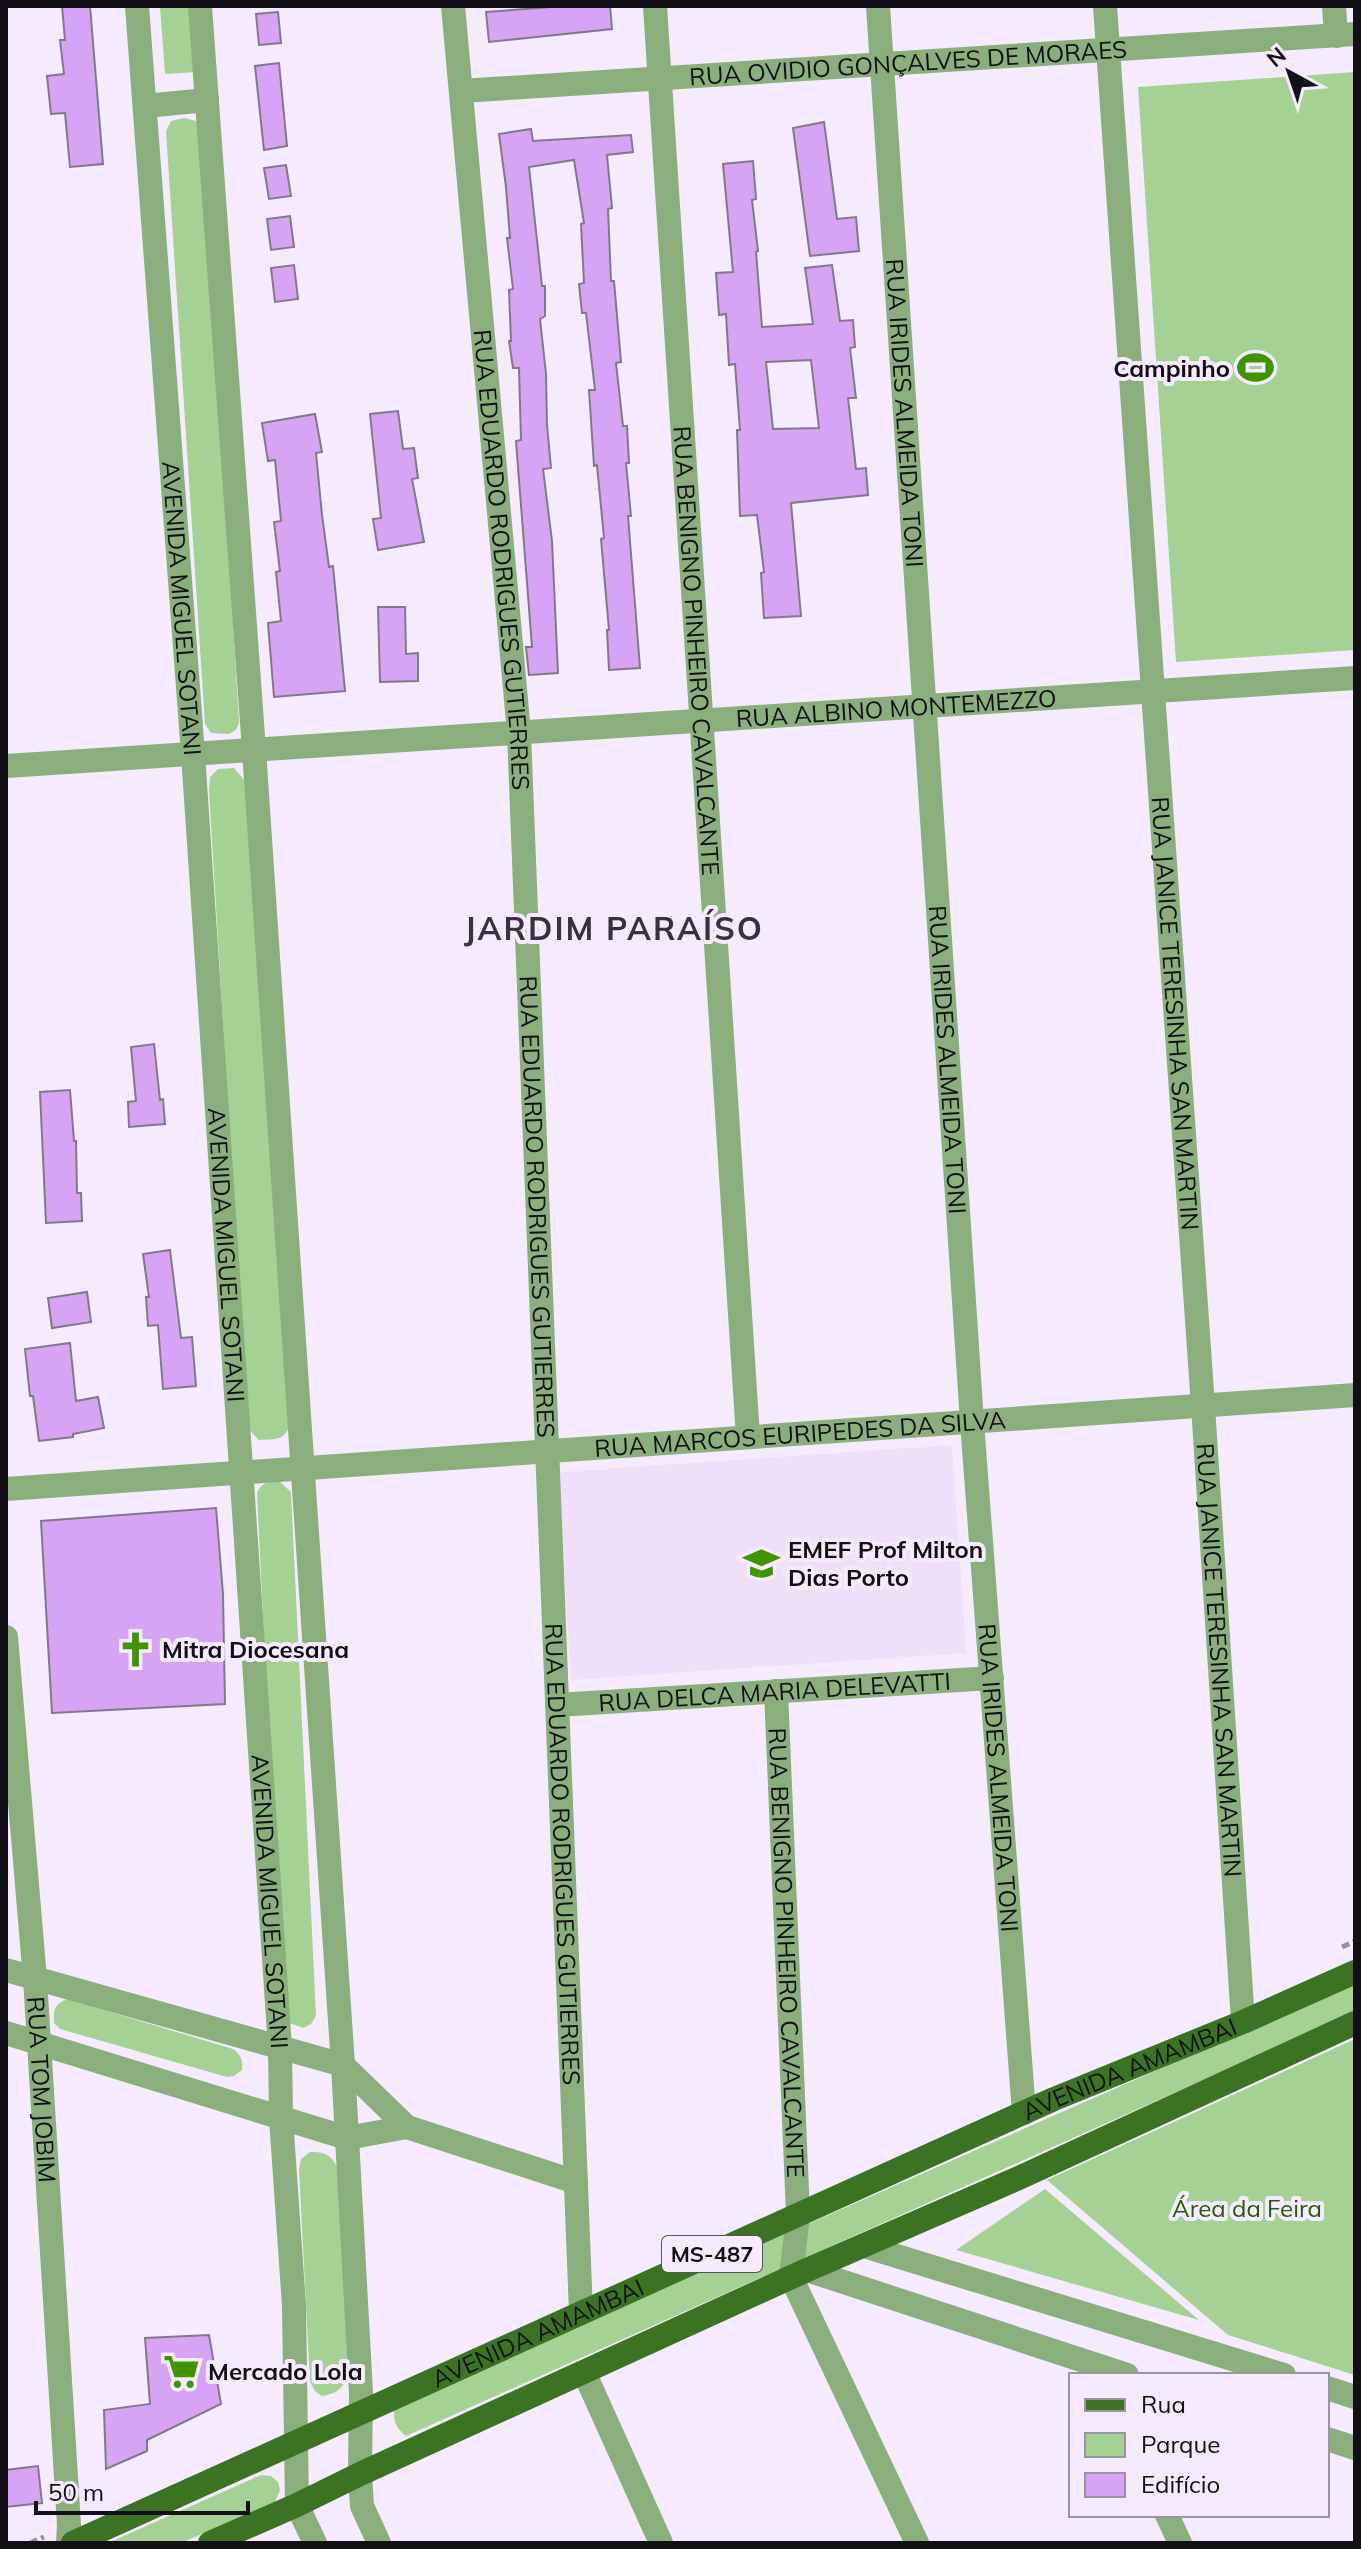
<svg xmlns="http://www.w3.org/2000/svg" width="1361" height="2549" font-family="Mulish,sans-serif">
	<rect width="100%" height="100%" fill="#f6ebfe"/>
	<path fill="#efdff9" d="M952,1445L966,1653L571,1680L558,1472Z"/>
	<path fill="#a5d194" d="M160,6H193L197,72L165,74Z
		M1355,72V650L1176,662L1138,87Z
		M184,118L196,121L203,130L239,723L236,730L229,734L211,733L205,724L166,131L171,121Z
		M234,768L246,782L292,1421C284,1441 279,1439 259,1440L252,1433L247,1422L209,790L210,777L218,769Z
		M279,1481L291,1492L316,2016L311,2024L303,2028L287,2022L282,2014L257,1493C262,1482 268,1482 279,1481Z
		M1355,1983V2012L406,2436C396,2428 392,2420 395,2406Z
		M67,1999L233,2049C241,2055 243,2060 242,2070L234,2076L227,2077L60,2029L54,2023C53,2010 55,2004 67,1999Z
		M1355,2039V2375L1228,2335L1047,2180Z
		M310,2152C325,2152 331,2154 338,2169L348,2376C342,2389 336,2394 322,2396L315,2391L310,2382L299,2169L301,2159Z
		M1045,2189L1199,2320L956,2250Z
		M261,2475L271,2476L278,2482L280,2490L275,2502L181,2543H108Z"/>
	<path fill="#d7a4f5" stroke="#827889" stroke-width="2" fill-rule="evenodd" d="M62,6H90L103,164L70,167L65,113L51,114L47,76L64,74L60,40H65Z
		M565,6H610L612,29L489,42L486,12Z
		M278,12L281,43L259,45L256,14Z
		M279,63L287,146L264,150L255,66Z
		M824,122L837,219L856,217L859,251L810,256L793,128Z
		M531,129L533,141L631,135L633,152L607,155L612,208L608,209L611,281H614L621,362L616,363L623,426H627L629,463H626L631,516H628L640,668L609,670L607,630H609L601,539L604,538L597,465L594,466L589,390H595L586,313H582L579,284L584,283L581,224L584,223L574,160L529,167L542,286H545V316L540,319L546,374L547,425L551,468L543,469L552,541L558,673L529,675L526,647H532L516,441L521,440L519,368H513L509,341H511L509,290L513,289L507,238H510L506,187L499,134Z
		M753,161L756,199L752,200L758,251L756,252L762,327L813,324L805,268L832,265L840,321L853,320L855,347L850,348L856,398H848L856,469L866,468L868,495L791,503L801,616L764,618L761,573L764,572L757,515L740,516L737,430H740L735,364L729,365L726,314L719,315L716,273L733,272L723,164ZM811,360L819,428L773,429L766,362Z
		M286,165L291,196L269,199L264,168Z
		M290,216L294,247L271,250L267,219Z
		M294,265L298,299L275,302L271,268Z
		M398,411L403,449L414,448L418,478L412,479L424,542L378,550L373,519L381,518L370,414Z
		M315,414L322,452L316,453L322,515L329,567L333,566L345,691L274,697L268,623L281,621L276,572L280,571L274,522L281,521L275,460L268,461L262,423Z
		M378,607H405L406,654L418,653V681L380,682Z
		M154,1044L160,1100L163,1099L165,1124L129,1127L128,1102L136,1101L131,1047Z
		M70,1090L74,1141H76L77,1193H81L82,1221L46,1223L40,1092Z
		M170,1250L181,1338L192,1337L196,1386L163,1389L158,1325L148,1326L146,1297H149L143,1254Z
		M87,1292L91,1322L52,1328L48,1298Z
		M70,1343L76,1401L98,1397L104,1428L73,1434V1437L39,1441L33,1396H30L25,1349Z
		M216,1508L223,1594L225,1704L52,1713L41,1521Z
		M209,2335L221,2404L147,2440V2451L106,2469L104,2410L150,2404L145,2338Z
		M38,2466L42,2503L6,2507V2470Z"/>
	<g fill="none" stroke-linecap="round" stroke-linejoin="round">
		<path stroke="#978f9d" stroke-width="5" stroke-dasharray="8 4" stroke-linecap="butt" d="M1342,1947L1355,1941
			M30,2543L44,2537"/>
		<g stroke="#8aaf7c" stroke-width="24">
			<path id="s1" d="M137,6L193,754L280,2048L281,2118L294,2306L297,2505L315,2543"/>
			<path d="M200,6L254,750L343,2065L361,2393L360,2474L362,2506L379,2543"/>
			<path id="s2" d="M453,6L519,733L581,2313"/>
			<path id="s3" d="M655,6L748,1437"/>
			<path id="s4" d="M878,6L972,1422L1024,2113"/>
			<path id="s5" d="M1105,6L1203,1406L1243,2022"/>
			<path d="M1334,6L1336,36"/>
			<path id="s6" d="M461,91L1355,34"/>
			<path d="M145,106L207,100"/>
			<path id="s7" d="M6,766L1355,678"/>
			<path id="s8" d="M6,1489L1355,1395"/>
			<path id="s9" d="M6,1637L35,1979L69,2525L68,2543"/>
			<path id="s10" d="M776,1691L798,2215L791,2277L917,2543"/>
			<path id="s11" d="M557,1705L992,1678"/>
			<path d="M6,1970L343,2065L407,2127L576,2182"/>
			<path d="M6,2033L347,2138L407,2127"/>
			<path d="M864,2246L1284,2375"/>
			<path d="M807,2270L1127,2375"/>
			<path d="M584,2372L661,2543"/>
			<path d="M1327,2388L1355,2397"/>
			<path d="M1327,2439L1355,2448"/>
			<path d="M1167,2515L1180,2543"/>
		</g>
		<g stroke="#3c7323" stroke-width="24">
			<path id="s12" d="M73,2543L1054,2099L1243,2022L1355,1972"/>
			<path d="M210,2543L297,2505L360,2474L807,2270L1021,2177L1355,2023"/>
		</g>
	</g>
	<defs>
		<symbol id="stadium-bare" viewBox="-9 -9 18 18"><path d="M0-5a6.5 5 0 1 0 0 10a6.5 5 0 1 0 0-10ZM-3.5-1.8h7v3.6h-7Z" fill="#409400" stroke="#f6ebfe" stroke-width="2.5" paint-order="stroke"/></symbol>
		<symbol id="school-bare" viewBox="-9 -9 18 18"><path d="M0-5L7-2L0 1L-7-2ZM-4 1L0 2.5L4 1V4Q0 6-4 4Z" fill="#409400" stroke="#f6ebfe" stroke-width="2.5" paint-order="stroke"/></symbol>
		<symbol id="church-bare" viewBox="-9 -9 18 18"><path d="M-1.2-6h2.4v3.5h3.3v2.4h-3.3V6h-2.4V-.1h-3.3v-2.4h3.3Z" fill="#409400" stroke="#f6ebfe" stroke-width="2.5" paint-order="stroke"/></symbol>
		<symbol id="supermarket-bare" viewBox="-9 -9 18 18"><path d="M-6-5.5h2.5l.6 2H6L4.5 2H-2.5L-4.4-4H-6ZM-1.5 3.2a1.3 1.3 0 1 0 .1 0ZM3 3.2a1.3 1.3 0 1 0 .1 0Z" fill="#409400" stroke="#f6ebfe" stroke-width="2.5" paint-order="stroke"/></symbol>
	</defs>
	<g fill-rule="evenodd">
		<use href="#stadium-bare" x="1230" y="342" width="51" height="51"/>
		<use href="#school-bare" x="736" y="1538" width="51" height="51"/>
		<use href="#church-bare" x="110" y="1624" width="51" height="51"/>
		<use href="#supermarket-bare" x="156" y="2346" width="51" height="51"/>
	</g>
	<g text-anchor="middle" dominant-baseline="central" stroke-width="8" stroke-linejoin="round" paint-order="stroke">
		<rect fill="#f6ebfe" stroke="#57515c" stroke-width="2" x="662" y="2236" width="100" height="36" rx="6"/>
		<g font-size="22" font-weight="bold" fill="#130f16">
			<text x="712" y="2254">MS-487</text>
		</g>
		<g font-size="24" fill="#130f16" stroke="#f6ebfe">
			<text stroke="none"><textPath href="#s6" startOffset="448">RUA OVIDIO GONÇALVES DE MORAES</textPath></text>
			<text stroke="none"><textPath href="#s4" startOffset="408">RUA IRIDES ALMEIDA TONI</textPath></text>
			<text stroke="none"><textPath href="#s2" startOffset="556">RUA EDUARDO RODRIGUES GUTIERRES</textPath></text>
			<text stroke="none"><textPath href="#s1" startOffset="604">AVENIDA MIGUEL SOTANI</textPath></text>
			<text stroke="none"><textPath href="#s3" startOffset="646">RUA BENIGNO PINHEIRO CAVALCANTE</textPath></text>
			<text stroke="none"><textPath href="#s7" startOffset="892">RUA ALBINO MONTEMEZZO</textPath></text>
			<text stroke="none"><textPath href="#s5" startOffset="1010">RUA JANICE TERESINHA SAN MARTIN</textPath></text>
			<text stroke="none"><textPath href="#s4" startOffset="1056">RUA IRIDES ALMEIDA TONI</textPath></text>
			<text stroke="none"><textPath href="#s2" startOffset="1204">RUA EDUARDO RODRIGUES GUTIERRES</textPath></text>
			<text stroke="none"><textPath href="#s1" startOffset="1252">AVENIDA MIGUEL SOTANI</textPath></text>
			<text stroke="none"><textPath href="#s8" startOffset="796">RUA MARCOS EURIPEDES DA SILVA</textPath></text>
			<text stroke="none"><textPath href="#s5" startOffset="1658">RUA JANICE TERESINHA SAN MARTIN</textPath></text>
			<text stroke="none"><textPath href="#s11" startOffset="218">RUA DELCA MARIA DELEVATTI</textPath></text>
			<text stroke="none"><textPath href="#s4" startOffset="1776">RUA IRIDES ALMEIDA TONI</textPath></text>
			<text stroke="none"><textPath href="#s2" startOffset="1852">RUA EDUARDO RODRIGUES GUTIERRES</textPath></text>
			<text stroke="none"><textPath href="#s1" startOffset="1900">AVENIDA MIGUEL SOTANI</textPath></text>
			<text stroke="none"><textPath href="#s10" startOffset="262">RUA BENIGNO PINHEIRO CAVALCANTE</textPath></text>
			<text stroke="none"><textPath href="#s12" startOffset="1158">AVENIDA AMAMBAI</textPath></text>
			<text stroke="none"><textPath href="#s9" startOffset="454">RUA TOM JOBIM</textPath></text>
			<text stroke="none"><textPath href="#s12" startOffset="510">AVENIDA AMAMBAI</textPath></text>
		</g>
		<g font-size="24" font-weight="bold" fill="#130f16" stroke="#f6ebfe" text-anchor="start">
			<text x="1230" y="368" text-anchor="end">Campinho</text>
			<text x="788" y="1549">EMEF Prof Milton<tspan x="788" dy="28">Dias Porto</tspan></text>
			<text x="162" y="1649">Mitra Diocesana</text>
			<text x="208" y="2371">Mercado Lola</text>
		</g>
		<g font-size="24" fill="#275c06" stroke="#f6ebfe">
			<text x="1247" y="2208">Área da Feira</text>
		</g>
		<g font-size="32" font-weight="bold" letter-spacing="2" fill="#3a3140" stroke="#f6ebfe">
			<text x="614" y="928">JARDIM PARAÍSO</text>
		</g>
	</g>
	<rect width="1361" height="2549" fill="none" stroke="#130f16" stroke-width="16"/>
	<rect x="1069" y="2373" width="260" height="144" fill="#f6ebfe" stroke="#9b93a1" stroke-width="2"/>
	<rect x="1085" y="2399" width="40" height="12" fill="#3c7323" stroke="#9b93a1" stroke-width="2"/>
	<text x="1141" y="2413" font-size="24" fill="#130f16">Rua</text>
	<rect x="1085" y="2433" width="40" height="24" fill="#a5d194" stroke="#9b93a1" stroke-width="2"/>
	<text x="1141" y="2453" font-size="24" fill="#130f16">Parque</text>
	<rect x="1085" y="2473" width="40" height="24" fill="#d7a4f5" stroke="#9b93a1" stroke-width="2"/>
	<text x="1141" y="2493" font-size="24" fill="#130f16">Edifício</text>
	<g transform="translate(1289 72) rotate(320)" stroke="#f6ebfe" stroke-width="6" paint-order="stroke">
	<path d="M0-6L14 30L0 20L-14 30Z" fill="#130f16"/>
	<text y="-12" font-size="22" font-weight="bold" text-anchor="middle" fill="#130f16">N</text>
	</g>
	<path d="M36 2501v12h212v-12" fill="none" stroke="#130f16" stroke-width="4"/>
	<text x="48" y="2501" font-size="24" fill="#130f16" stroke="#f6ebfe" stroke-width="6" paint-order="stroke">50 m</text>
</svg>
